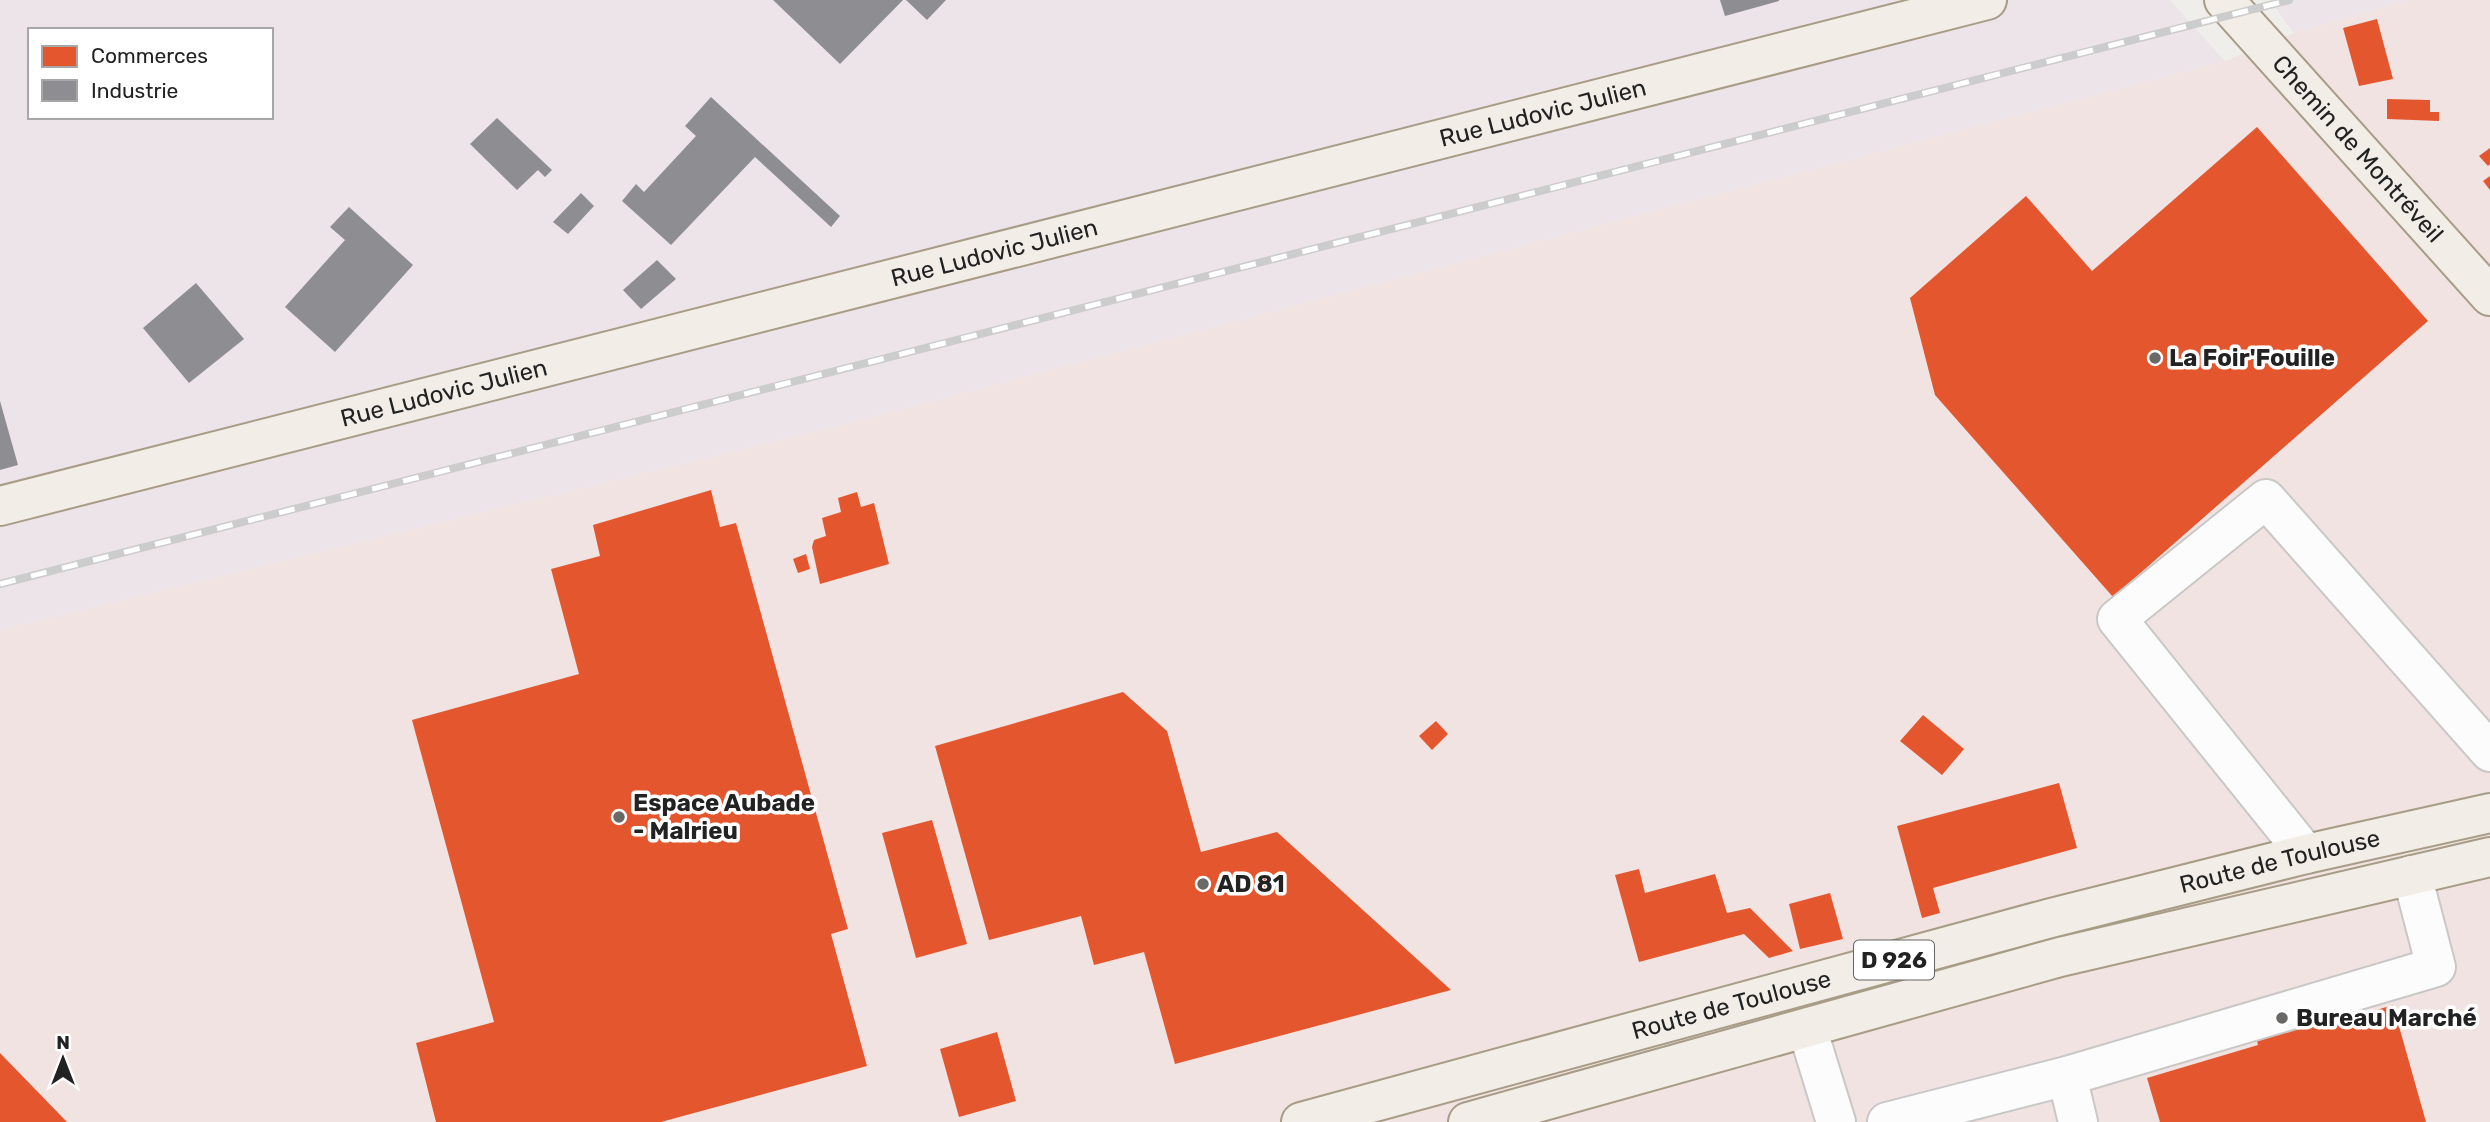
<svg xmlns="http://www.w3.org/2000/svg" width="2490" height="1122" font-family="Rubik,sans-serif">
	<rect width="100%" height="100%" fill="#f0eeeb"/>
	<path fill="#f1e3e1" d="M2410,0H2490V1122H0V630L842,425L2225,61L2294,33Z"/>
	<path fill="#ede4e9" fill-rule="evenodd" d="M0,0H2170L2225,61L842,425L0,630ZM30,30H271V117H30Z
		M2269,0H2410L2294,33Z"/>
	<path fill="#e4572e" d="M2377,19L2393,79L2359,86L2343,28Z
		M2387,99L2430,100V112H2439V121L2387,119Z
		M2257,127L2428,321L2113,597L1935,395L1910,298L2026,196L2092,271Z
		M2490,148V164L2488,166L2479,156Z
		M2490,176V190L2483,181Z
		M711,490L720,527L736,523L848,929L831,934L867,1066L661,1122H436L416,1043L494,1022L412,720L579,674L551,569L600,556L593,525Z
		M857,492L861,507L874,503L889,564L820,584L812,547L814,540L826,536L822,518L841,512L838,498Z
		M806,554L810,569L798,573L793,559Z
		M1123,692L1167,731L1201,852L1277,832L1451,990L1175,1064L1144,952L1094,965L1081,916L989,940L935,746Z
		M1923,715L1964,749L1942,775L1900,741Z
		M1436,721L1448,734L1432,750L1419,736Z
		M2059,783L2077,848L1933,888L1940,913L1922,918L1897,826Z
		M932,820L967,944L916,958L882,833Z
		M1639,869L1645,893L1715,874L1727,913L1750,908L1793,951L1769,958L1744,934L1639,962L1615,875Z
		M1830,893L1843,939L1800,949L1789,904Z
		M2393,1005L2426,1122H2160L2147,1078L2258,1045L2253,1026L2315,1007L2321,1027Z
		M997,1032L1016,1101L959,1117L940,1049Z
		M0,1053L67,1122H0Z"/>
	<path fill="#8d8d92" d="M773,0H903L840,64Z
		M906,0H946L927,20Z
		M1720,0H1779V1L1725,16Z
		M711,97L840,216L831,227L755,157L671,245L622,201L636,184L644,192L696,136L685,126Z
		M497,118L552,170L545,177L538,170L517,190L470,144Z
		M581,193L594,206L568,234L553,222Z
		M349,207L413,265L335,352L285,307L345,240L330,227Z
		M657,260L676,279L641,309L623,290Z
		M196,283L244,339L189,383L143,328Z
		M0,401L18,465L0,470Z"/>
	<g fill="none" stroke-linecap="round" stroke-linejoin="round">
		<defs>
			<path id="minor" d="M2306,854L2117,619L2266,499L2490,752
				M1807,1028L1836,1122
				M1887,1122L2067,1076
				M2078,1122L2067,1076L2436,967L2412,875"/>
			<g id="major">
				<path id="s1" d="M2224,0L2490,296"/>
				<path id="s2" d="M0,506L1987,0"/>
				<path id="s3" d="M1301,1122L2051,918L2306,854L2490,813"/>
				<path d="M1468,1122L2060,957L2490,857"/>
			</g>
		</defs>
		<use href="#minor" stroke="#c9c8c7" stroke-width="42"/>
		<use href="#major" stroke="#a79c86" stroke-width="42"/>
		<use href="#minor" stroke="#fdfcfc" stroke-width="38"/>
		<use href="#major" stroke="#f3ede7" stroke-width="38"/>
		<defs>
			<path id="rail" d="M0,584L2289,0"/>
		</defs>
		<use href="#rail" stroke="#ccc" stroke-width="8"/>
		<use href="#rail" stroke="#fff" stroke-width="5" stroke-dasharray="16" stroke-linecap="butt"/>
	</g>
	<g fill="#6a6968" stroke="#fff" stroke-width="2.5">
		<circle cx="2155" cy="358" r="7"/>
		<circle cx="619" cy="817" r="7"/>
		<circle cx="1203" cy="884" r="7"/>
		<circle cx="2282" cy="1018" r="7"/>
	</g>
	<g text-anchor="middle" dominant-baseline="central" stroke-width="7" stroke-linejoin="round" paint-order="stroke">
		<rect fill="#fff" stroke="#646464" stroke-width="2" x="1854" y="940.5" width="80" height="39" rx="5"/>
		<g font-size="23" font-weight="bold" fill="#222">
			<text x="1894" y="960">D 926</text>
		</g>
		<g font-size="24" fill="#222" stroke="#fff">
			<text stroke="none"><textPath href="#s2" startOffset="1592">Rue Ludovic Julien</textPath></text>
			<text stroke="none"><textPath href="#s1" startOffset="200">Chemin de Montréveil</textPath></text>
			<text stroke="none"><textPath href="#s2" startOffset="1026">Rue Ludovic Julien</textPath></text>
			<text stroke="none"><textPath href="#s2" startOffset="458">Rue Ludovic Julien</textPath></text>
			<text stroke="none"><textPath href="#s3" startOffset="1013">Route de Toulouse</textPath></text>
			<text stroke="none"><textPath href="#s3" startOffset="446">Route de Toulouse</textPath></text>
		</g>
		<g font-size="24" font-weight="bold" fill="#222" stroke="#fff" text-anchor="start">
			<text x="2169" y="358">La Foir'Fouille</text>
			<text x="633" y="803">Espace Aubade<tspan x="633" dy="28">- Malrieu</tspan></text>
			<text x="1217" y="884">AD 81</text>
			<text x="2296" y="1018">Bureau Marché</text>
		</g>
	</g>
	<rect x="28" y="28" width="245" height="91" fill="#ffffff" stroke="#a7a7a7" stroke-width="2"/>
	<rect x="42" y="46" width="35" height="21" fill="#e4572e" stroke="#a7a7a7" stroke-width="2"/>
	<text x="91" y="63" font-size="21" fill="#222222">Commerces</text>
	<rect x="42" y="80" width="35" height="21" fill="#8d8d92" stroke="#a7a7a7" stroke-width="2"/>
	<text x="91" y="98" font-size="21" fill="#222222">Industrie</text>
	<g transform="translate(63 1059)" stroke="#ffffff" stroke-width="5" paint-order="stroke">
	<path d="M0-5L12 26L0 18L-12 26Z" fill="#222222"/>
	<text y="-10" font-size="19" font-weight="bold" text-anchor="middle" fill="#222222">N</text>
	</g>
</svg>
